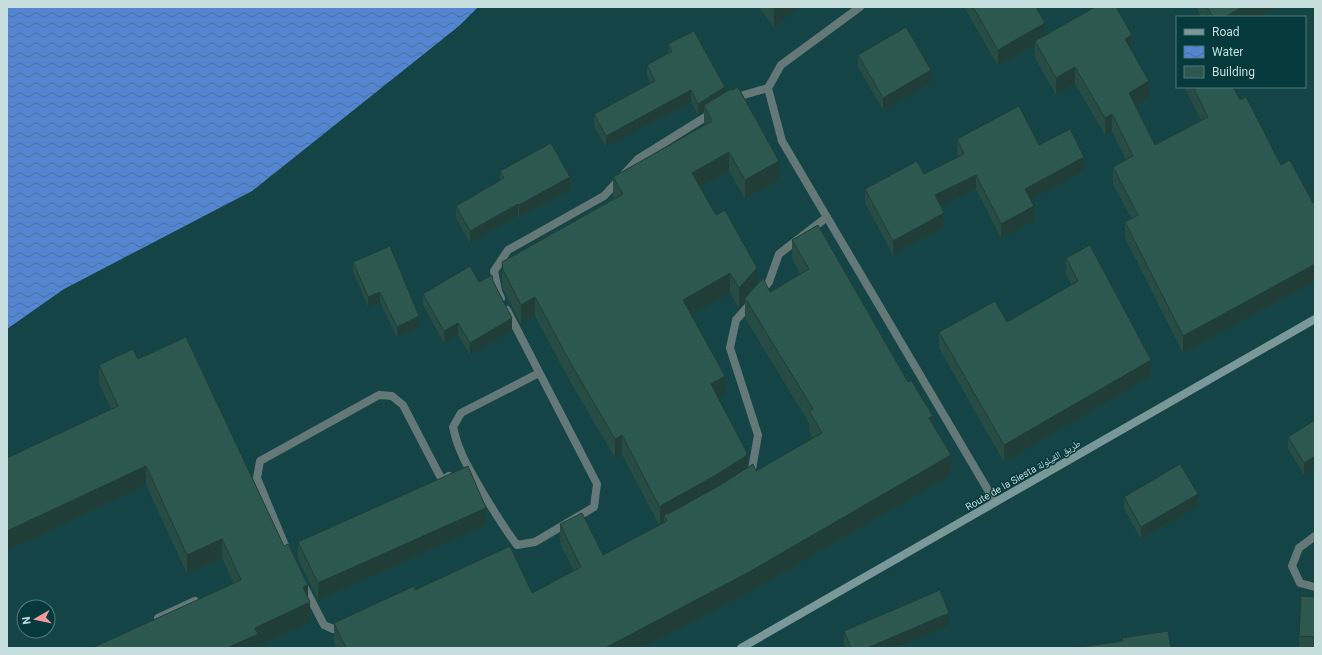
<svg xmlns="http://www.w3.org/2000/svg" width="1322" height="655" font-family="Roboto,'Noto Naskh Arabic',sans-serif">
	<defs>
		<pattern id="water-waves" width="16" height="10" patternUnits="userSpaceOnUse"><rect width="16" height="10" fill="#5385d1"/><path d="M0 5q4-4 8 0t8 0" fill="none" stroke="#4b6e9f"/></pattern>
	</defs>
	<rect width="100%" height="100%" fill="#144445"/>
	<path fill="url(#water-waves)" d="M7,7H478L459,26L252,191L64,289L7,329Z"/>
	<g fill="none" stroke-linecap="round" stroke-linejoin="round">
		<path stroke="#647878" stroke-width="8" d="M860,7L781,65L768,88L782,141L995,502
			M734,100L740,96L768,88
			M760,293L769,282L779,254L827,217
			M501,298L498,291L494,271L508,250L604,196L638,159L712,113
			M507,310L597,484L594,507L535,542L517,545C503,527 492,508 480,488C468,467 458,451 453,427L461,413L539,373
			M751,475L758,435L730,348L736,320L752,302
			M1315,536L1299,548L1292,566L1300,583L1315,587
			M289,555L257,478L260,461L379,395L392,396L403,405L442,480L449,476
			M303,584L324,625L333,629L345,627
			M158,618L195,601"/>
		<path stroke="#7a9899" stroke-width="8" d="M741,648L1315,319"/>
	</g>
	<path fill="#274c44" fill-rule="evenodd" d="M758,7H799L774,27Z
		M964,7H1036L1045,35L1132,52L1149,98L1135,106L1155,145L1201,120L1185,89V87H1233L1240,100L1281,165L1313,203L1315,202V281L1183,353L1125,238V222L1131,218L1113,184V167L1126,160L1112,131L1105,135L1075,84L1056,95L1035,58V45L998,66Z
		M1196,7H1277L1260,17H1201Z
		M668,44L725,92L779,180L745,199L729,171L700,188L757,284L770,292L800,274L792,259V240L933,424L951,475L749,592L643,648H337L334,642V623L415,590L532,593L574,571L560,544V524L603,555L659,525L622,454L615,458L570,381L535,316L521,324L503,289L502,281V262L614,198L613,196V177L704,126V112L698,115L691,102L606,147L594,126V114L651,84L647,76V65L668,53ZM730,293L739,308L745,301V318L809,423V431L813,438L756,471L747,468L718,399L725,395L691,314Z
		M858,55L931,83L883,110L858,67Z
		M957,139L1039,145L1084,171L1031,200L1034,221L1001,238L976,189L941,206L944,227L893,255L865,203V189L924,174L959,157L957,153Z
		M500,171L570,190L519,217L518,216L470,243L456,218V206L500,181Z
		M1066,258L1151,376L1004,462L939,348V332L1007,322L1072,285L1066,275Z
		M353,262L419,327L397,338L380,302L368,307L353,272Z
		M493,281L512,330L470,355L458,335L444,343L423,305V294L479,282Z
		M138,359L308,597L310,622L258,646V648L234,584L222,558L187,574L146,485L7,551V458L111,409L99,384V365Z
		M1315,420V468L1304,475L1288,449V437Z
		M1124,497L1198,506L1141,539L1124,509Z
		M486,525L318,600L298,559V542Z
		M1315,597V648H1299V636Z
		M949,625L896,648H846L844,644V631Z"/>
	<path fill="#203e37" d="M777,7H799L774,27V9Z
		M1242,7H1277L1260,17H1225Z
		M1045,23V39L1035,41V45L998,66V50Z
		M1132,35V52L1125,39Z
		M1075,67V84L1056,95V78Z
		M931,70V83L883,110V98Z
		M1149,81V98L1129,110V93Z
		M725,87V99L704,105V112L698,115V104Z
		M691,90V102L606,147V136Z
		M1112,114V131L1105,135V118Z
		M729,152V171L692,192V173Z
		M1084,157V171L1025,203V189Z
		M779,161V180L745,199V180Z
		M976,175V189L935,209V195Z
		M570,177V190L519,217V205Z
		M518,204V216L470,243V231Z
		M1034,206V221L1001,238V224Z
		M944,213V227L893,255V241Z
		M1315,264V281L1183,353V336Z
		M757,268V287L745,298V301L739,308V288Z
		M730,273V293L683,319V300Z
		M380,292V302L368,307V297Z
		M535,297V316L521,324V305Z
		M419,316V327L397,338V327Z
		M512,318V330L470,355V343Z
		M458,323V335L444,343V331Z
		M1151,360V376L1004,462V445Z
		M725,376V395L711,404V384Z
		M933,416V436L929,418Z
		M622,435V454L615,458V439Z
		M747,453V472L667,521L664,514V523L660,527V508L662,505Z
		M951,455V475L749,592L643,648H605Z
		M1315,456V468L1304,475V463Z
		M146,466V485L7,551V531Z
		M1198,494V506L1141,539V527Z
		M486,508V525L318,600V583Z
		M222,539V558L187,574V555Z
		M308,585V603L310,602V622L258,646V648H227L255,628L303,587Z
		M949,613V625L896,648H867Z"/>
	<path fill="#2d584f" stroke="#203e37" d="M772,7H777L774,9Z
		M973,7H1036L1045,23L998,50Z
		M1095,7H1116L1132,35L1125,39L1149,81L1129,93L1155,145L1208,117L1193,87H1233L1240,100L1246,97L1281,165L1290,160L1313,203L1315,202V264L1183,336L1125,222L1138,215L1113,167L1133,156L1112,114L1105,118L1075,67L1056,78L1035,41Z
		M1207,7H1242L1225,17H1213Z
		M906,27L931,70L883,98L858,55Z
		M694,31L725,87L698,104L691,90L606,136L594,114L655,81L647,65L672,51L668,44Z
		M738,87L779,161L745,180L729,152L692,173L716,215L725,210L757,268L739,288L730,273L683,300L725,376L711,384L747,453L746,456L716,475L662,505L660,508L622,435L615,439L570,362L535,297L521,305L503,270L502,262L623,194L613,177L712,121L704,105L731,89L732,90Z
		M1019,106L1039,145L1070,129L1084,157L1025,189L1034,206L1001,224L976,175L935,195L944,213L893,241L865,189L917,161L924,174L964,154L957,139Z
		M551,143L570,177L519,205L518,204L470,231L456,206L504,178L500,171Z
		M818,225L908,382L911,380L933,416L929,418L951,455L749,572L605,648H346L334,623L414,586L415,590L510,546L532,593L581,567L560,524L582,513L603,555L667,521L664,514H668L722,484L753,464L756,471L822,433L809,411L813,409L745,298L763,278L770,292L809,269L792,240Z
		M1090,245L1151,360L1004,445L939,332L995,301L1007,322L1078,281L1066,258Z
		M390,246L419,316L397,327L380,292L368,297L353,262Z
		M470,266L479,282L492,275L493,281L512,318L470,343L458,323L444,331L423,294Z
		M186,337L284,546L288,544L308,585L303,587L310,602L255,628L258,634L227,648H92L241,580L222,539L187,555L146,466L7,531V458L118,406L99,365L133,349L138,359Z
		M1315,420V456L1304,463L1288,437Z
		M1180,464L1198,494L1141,527L1124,497Z
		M468,466L486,508L318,583L298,542Z
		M940,590L949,613L867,648H851L844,631Z
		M1301,596L1315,597V637L1299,636Z
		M1168,631L1171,648H1073L1123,641L1122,638Z"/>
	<g text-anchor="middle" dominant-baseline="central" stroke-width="3" stroke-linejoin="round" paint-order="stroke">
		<g font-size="10" fill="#c6dede" stroke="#05393b">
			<text transform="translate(1023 475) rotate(-30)">Route de la Siesta طريق القيلولة</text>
		</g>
	</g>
	<rect width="1322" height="655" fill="none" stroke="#c6dede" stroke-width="16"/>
	<rect x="1176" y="16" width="130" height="72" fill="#05393b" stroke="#527b7c"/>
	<rect x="1184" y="29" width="20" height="6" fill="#7a9899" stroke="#527b7c"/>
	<text x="1212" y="36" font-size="12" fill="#c6dede">Road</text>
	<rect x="1184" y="46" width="20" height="12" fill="url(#water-waves)" stroke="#527b7c"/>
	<text x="1212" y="56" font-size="12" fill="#c6dede">Water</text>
	<rect x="1184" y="66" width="20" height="12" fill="#2d584f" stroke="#527b7c"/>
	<text x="1212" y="76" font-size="12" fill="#c6dede">Building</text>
	<g transform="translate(36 619) rotate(261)"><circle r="19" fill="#05393b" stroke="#527b7c"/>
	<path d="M0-3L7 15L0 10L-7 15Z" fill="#f59b9d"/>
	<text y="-6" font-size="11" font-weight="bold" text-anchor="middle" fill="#c6dede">N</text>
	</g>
</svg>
